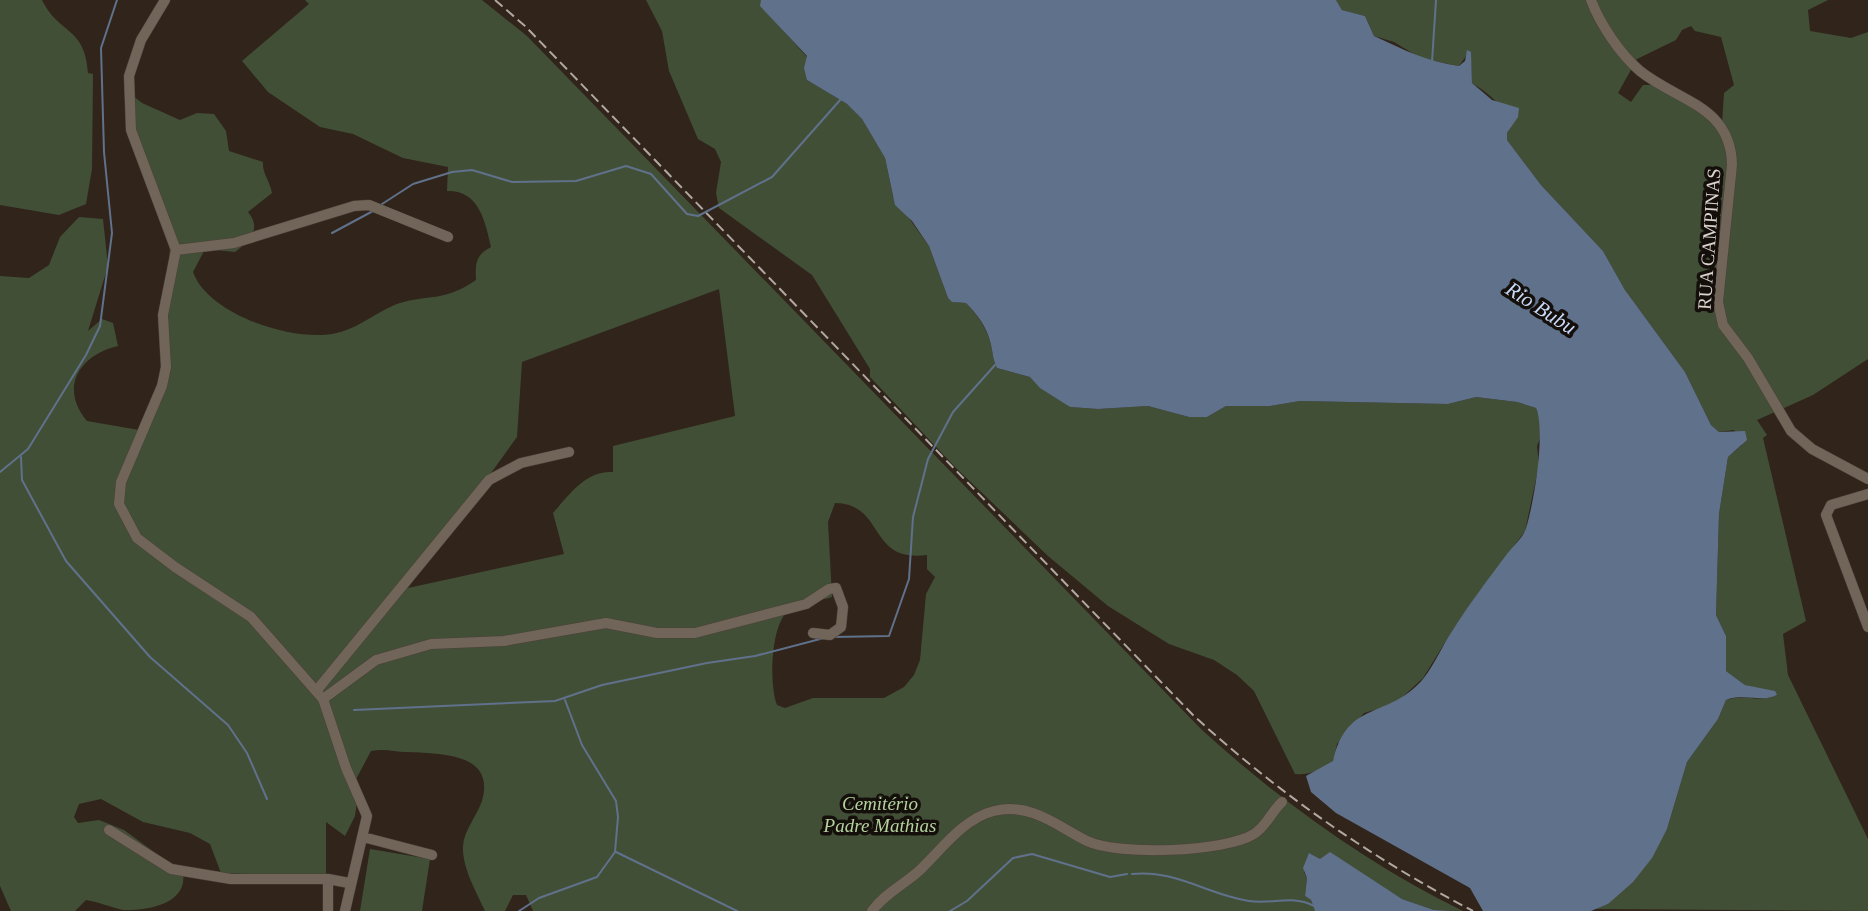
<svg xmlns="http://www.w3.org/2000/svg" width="1868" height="911" font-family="Georgia,serif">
	<rect width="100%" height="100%" fill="#30241b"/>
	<path fill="#424f37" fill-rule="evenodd" d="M0,0H42C59,35 85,26 88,73L93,74L92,169L86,204L59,215L0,205Z
		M305,0H482L527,36L1201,729C1280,801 1367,864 1463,911L1434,910L1402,899L1336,859H1319L1311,854L1304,872L1307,878L1305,896L1311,900L1315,911H533L526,895H513L505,911H485C476,891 462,868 463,846C464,830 477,816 482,801C496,752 439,754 408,752C394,752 386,748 371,751L354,783L357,802L355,816L345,836L326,822V877L221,873L210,844L190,833L143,822L101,799L79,804L74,817L78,823L99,820L124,830L183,873C188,904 147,911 123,910C110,907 99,902 86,900L75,911H11L0,886V276L29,278L49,265L60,237L79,217L103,219L108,266L88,331L102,319L113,323L118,346C79,355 59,388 87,421L139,430L162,378L160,303L169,269L170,242L141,162L128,92L142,103L180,120L197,113L214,114L226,131L229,151L263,162C262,173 270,181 272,193L248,212C262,229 250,241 235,252L205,249L193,272C208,314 290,341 332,334C358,330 376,311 400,303C431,294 444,302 476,280C475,263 476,255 491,247C485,221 479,190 447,191L448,167L403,158L353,134L320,127L268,92L242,61L309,4ZM719,289L735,416L613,446V472C586,470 569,495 553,513L564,554L408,588L517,437L522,362ZM835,503C886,504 867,563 927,555V569L935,577L926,594L920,660L914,675L904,687L884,698H813L785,708L777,705C769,685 770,623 790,609C800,602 820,601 832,597L828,522Z
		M646,0H761V6L807,57V80L847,104L862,119L885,158L893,196L929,246L948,298L953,302L966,303C977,314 985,326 990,341C993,351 992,358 997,368L1030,377L1070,407L1098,409L1148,406L1189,417H1207L1226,406H1270L1300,401L1448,404L1476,397L1517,402L1536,408L1541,423V436L1537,446L1539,465L1525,531L1454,628L1423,678L1395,704L1364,713L1337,744L1333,761C1323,769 1309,776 1295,774L1254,691L1237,675L1214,660L1169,644L1108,606L1048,556L956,468L870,377V369L812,275L719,208L716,193L721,162L715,149L698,139L669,71L662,31Z
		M1336,0H1828L1808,10L1810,31L1851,38L1868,32V359L1813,395L1757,420L1767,435L1763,438L1806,621L1783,634L1788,675L1868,839V911L1595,909L1608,904L1667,829L1687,762L1718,719L1726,700C1743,694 1762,703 1777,695L1745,685L1726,671V636L1716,615L1719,514L1728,457L1742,445L1734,430L1719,432L1711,425L1685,372L1625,290L1603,251L1541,185L1507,140V133L1514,122C1502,106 1489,93 1472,83L1471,63L1466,56L1459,66L1422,59L1394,42L1374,36L1365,16L1342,10ZM1691,26L1695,31L1721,37L1734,85L1724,93L1722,124L1654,85H1643L1631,102L1618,93L1637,59L1676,40L1682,30Z
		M370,849L430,859L422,911H360Z"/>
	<path fill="#60718b" d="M761,0H1336L1342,10L1365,16L1374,36C1402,49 1428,62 1459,66L1465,61L1467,50L1471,52L1472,83L1492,100L1519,108L1518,117L1507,133V140L1541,185L1603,251L1625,290L1685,372L1711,425L1719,432L1745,431L1747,440L1728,457L1719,514L1716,615L1726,636V671L1745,685L1775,691L1777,695C1763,703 1744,693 1726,700L1718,719L1687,762L1667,829L1652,858L1633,882L1608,904L1591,911H1483L1470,888L1336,813L1311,792L1306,776L1333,761C1347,699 1388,720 1423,679C1435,664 1443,644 1454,628C1470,603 1489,578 1507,554C1513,546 1523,538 1526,528C1534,503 1546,431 1536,408L1517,402L1476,397L1448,404L1300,401L1270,406H1226L1207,417H1189L1148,406L1098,409L1070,407L1040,388L1030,377L997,368C992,358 993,351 990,341C986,326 977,314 966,303L952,302L948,298L929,246L912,221L895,205L885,158L862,119L847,104L807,80L804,68L807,56L760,6Z
		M1330,852L1402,899L1434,910L1456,911H1315L1311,900L1305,896L1307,878L1303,868L1309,853L1320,859Z"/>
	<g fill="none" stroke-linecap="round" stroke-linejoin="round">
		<path stroke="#60718b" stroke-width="2" d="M1432,62L1436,0
			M379,206L413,184L452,172L472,170L512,182L576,181L626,166L651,174L687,214L698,216L772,177L841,99
			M332,233L373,211
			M21,457L22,480L66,561L150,657L228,725L247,753L267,799
			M0,472L28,449L86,355L100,326L112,233L104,152L101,48L117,0
			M833,637L889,636L909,579L913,517L928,459L953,412L995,365
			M354,710L555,701L602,685L707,663L755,656L824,638
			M616,852L737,911
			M1132,874C1174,869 1209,895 1249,901C1272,905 1293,894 1314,906
			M519,911L539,898L597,877L615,852L618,817L616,801L582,745L565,700
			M950,911L967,901L1013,858L1032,854L1110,877L1127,874"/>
		<defs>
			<path id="minor" d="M165,0L141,40L129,76L131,130L176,250L163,315L166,367L162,386L121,482L119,504L137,538L175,567L251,617L323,699L346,768L367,816L345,911
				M1591,0C1600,24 1620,54 1640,71C1679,102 1731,106 1732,165L1718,302L1723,325L1748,358L1791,431L1812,449L1868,479
				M176,250L234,243L354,206L369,205L448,237
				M1868,494L1831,505L1826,515L1868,627
				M317,690L489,480L521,463L569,452
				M323,699L376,660L431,644L504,641L606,623L657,633H695L806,604L829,589L836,588L843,607L841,627L830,635L813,633
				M109,830L171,869L231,879H328L349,883
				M363,837L432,855
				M328,911V879
				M872,911C884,894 905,884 920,870C941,850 964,818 994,811C1031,802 1057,826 1087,841C1118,856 1225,852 1254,834C1266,827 1271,812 1282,802"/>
		</defs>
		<use href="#minor" stroke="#4a4139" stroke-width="11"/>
		<use href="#minor" stroke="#716459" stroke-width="10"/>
		<path stroke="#b1a9a1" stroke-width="2" stroke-dasharray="10 5" stroke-linecap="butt" d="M495,0L525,26L1194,716C1279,794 1372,858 1473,911"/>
	</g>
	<g text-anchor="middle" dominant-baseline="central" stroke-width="7" stroke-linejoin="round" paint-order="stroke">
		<g font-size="19" fill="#dbd4cd" stroke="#140f0b">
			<text transform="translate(1709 239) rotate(-86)">RUA CAMPINAS</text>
		</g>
		<g font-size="19" font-style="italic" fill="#b5d29e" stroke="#140f0b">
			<text x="880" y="803">Cemitério<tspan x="880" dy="22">Padre Mathias</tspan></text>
		</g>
		<g font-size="21" font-style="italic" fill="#c7d9f7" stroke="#140f0b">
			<text transform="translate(1541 308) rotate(33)">Rio Bubu</text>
		</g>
	</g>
</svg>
